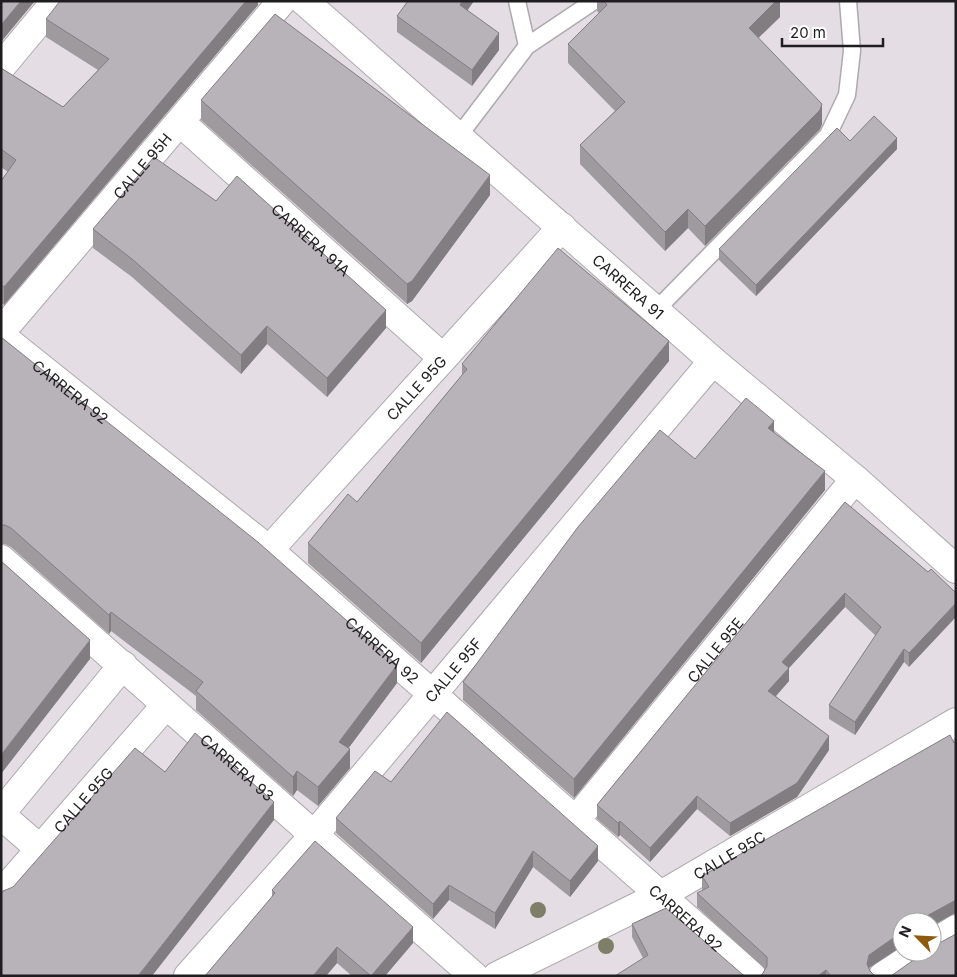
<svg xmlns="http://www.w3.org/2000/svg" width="957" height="977" font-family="Inter,sans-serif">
	<rect width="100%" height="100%" fill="#e4dee4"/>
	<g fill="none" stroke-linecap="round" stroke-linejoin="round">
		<defs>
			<path id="lane" d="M517,1L527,46
				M458,137L527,46L594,1
				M655,311L828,135L847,95L852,51L848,1"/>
			<g id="street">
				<path id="s1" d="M304,1L713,361L855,479L956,569"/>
				<path d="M1,67L56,1"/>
				<path id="s2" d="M180,122L443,358"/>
				<path id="s3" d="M1,332L282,1"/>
				<path id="s4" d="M1,336L269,550L752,976"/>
				<path id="s5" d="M269,550L562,227"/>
				<path id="s6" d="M1,559L474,976"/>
				<path d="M1,813L123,665"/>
				<path d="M1,815L40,849"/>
				<path id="s7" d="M575,821L855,479"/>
				<path id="s8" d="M1,894L166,705"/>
				<path d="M932,944L956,929"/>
				<path id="s9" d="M188,976L314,835L713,361"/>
				<path id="s10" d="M497,976L661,895L956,722"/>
				<path d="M883,976L920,952"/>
			</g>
		</defs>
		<use href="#lane" stroke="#aea9ad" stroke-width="19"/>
		<use href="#street" stroke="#aea9ad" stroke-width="30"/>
		<use href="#lane" stroke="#fff" stroke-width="16"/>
		<use href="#street" stroke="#fff" stroke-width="28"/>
	</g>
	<g fill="#7f7e69">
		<circle cx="538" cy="910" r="8"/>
		<circle cx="606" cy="946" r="8"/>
	</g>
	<path fill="#9e9a9e" d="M258,1V5L4,305L1,303V181L8,172L1,167V68L63,107L98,70L46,37V19Z
		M597,1H780V17L758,38L822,124L820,129L705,246L688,228L665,251L580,164V145L615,111L568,63V44L599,13L597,11Z
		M467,11L499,50L472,86L397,32V16Z
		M201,100L490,195L412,301L407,304L201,120Z
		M850,141L897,149L756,296L719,260V249Z
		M216,201L386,328L327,397L267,344L241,374L132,277L93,248V229Z
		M1,337L397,683L348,748L350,768L318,806L297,790L293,796L196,710V696L111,631L109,634L11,547L5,544H1Z
		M669,361L421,663L308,563V543L357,502L462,375V364Z
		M774,432L825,490L574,798L463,700V682L695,459Z
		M845,502L928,572L909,667L904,662L855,735L829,719V705L876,636L845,607L789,668V681L776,696L829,750L797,797L730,836L697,809L650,862L620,835L618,837L597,819V805Z
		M956,741V914L902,922V946L869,968L870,971L875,976H760L763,973L765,969L697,907V893L703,891L702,889V876Z
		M391,782L598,861L570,897L533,867L495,929L449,900L433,919L336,833V818Z
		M272,890L413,943L385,976H352L337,963L326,976H205L272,897Z
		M632,924L742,974L643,958L632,937Z"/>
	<path fill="#817d81" d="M21,1H35L1,42V25Z
		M246,1H258V5L4,305V287Z
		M462,1H474L460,21V5Z
		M776,1H780V17L749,47V28Z
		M499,33V50L472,86V70Z
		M822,104V124L820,129L705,246V226Z
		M897,138V149L756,296V285Z
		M490,175V195L412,301L407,304V284Z
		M688,209V228L665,251V232Z
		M386,310V328L327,397V378Z
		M267,326V344L241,374V355Z
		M669,341V361L421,663V643Z
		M774,421V440L768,428Z
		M825,471V490L574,798V779Z
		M845,593V607L789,668V681L768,705V691L782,662Z
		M956,603V617L909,667V653Z
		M111,612V631L109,634V615Z
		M90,640V659L1,774V755Z
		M904,649V662L855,735V722Z
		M397,665V683L339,761V742Z
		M829,736V750L797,797L730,836V823Z
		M350,749V768L318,806V787Z
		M297,771V790L293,796V777Z
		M697,796V809L650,862V848Z
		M274,802V820L152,976H138Z
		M620,821V835L618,837V823Z
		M598,846V861L570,897V881Z
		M533,851V867L495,929V913Z
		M449,885V900L433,919V904Z
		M955,900V913L932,926V922H917L923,918Z
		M413,927V943L385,976H371Z
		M902,932V946L869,968L867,964L869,955Z
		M337,947V963L326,976H313Z
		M826,970V976H818Z"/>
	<path fill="#b8b3b8" stroke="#817d81" d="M1,1H21L1,25Z
		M60,1H246L4,287L1,285V181L16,160L1,149V68L63,107L109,59L46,19Z
		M408,1H462L460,5L499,33L472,70L397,16Z
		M604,1H776L749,28L822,104L820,110L705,226L688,209L665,232L580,145L625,102L568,44L607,5Z
		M275,14L490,175L412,281L407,284L201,100Z
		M874,116L897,138L756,285L719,249L837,128L850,141Z
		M154,157L216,201L237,176L386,310L327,378L267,326L241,355L132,259L93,229Z
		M558,248L669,341L421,643L308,543L348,494L357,502L467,369L462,364Z
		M1,337L259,543L397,665L339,742L350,749L318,787L297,771L293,777L196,691L203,682L111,612L109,615L11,528L5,525H1Z
		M746,398L774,421L768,428L825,471L574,779L463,682L578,527L660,430L695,459Z
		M845,502L928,572L931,569L956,593V603L909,653L904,649L855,722L829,705L881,627L845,593L782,662L789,668L768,691L829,736L797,783L730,823L697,796L650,848L620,821L618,823L597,805Z
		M1,561L90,640L1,755Z
		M447,712L598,846L570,881L533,851L495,913L449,885L433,904L336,818L375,771L391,782Z
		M195,733L274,802L138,976H1V894L3,891L13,887L135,748L165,772Z
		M950,735L954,743L956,741V900L923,918L917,922H902V932L869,955L867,964L870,971L875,976H831L826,970L818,976H760L763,973L767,966V957L697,893L709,887L702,876Z
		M315,841L413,927L371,976L337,947L313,976H205L275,893L272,890Z
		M666,908L742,974L745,976H615L648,955L632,924Z
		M956,934V976H891L925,952H932V947Z"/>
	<g text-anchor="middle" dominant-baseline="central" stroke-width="4" stroke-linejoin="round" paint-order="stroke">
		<g font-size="15" fill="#1f1d1f" stroke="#fff">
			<text stroke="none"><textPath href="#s3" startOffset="218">CALLE 95H</textPath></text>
			<text stroke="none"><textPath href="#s2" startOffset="176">CARRERA 91A</textPath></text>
			<text stroke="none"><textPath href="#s1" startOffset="432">CARRERA 91</textPath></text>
			<text stroke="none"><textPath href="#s5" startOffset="219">CALLE 95G</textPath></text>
			<text stroke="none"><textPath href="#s4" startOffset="89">CARRERA 92</textPath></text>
			<text stroke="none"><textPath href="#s4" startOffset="494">CARRERA 92</textPath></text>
			<text stroke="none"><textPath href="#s7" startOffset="221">CALLE 95E</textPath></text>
			<text stroke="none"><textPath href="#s9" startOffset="405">CALLE 95F</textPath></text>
			<text stroke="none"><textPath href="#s6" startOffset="315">CARRERA 93</textPath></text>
			<text stroke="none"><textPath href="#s8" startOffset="125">CALLE 95G</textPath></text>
			<text stroke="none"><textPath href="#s10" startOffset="262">CALLE 95C</textPath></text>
			<text stroke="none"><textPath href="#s4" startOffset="899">CARRERA 92</textPath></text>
		</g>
	</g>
	<rect width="957" height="977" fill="none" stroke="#1f1d1f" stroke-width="5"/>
	<g transform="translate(917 937) rotate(294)"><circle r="24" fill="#ffffff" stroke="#a5a5a5"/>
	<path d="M0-4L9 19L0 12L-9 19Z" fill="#8f5a0d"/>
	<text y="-8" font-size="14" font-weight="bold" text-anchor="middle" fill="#1f1d1f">N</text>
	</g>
	<path d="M782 38v8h101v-8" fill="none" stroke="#1f1d1f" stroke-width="2.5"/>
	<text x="790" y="38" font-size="15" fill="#1f1d1f" stroke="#ffffff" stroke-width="4" paint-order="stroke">20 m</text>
</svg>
